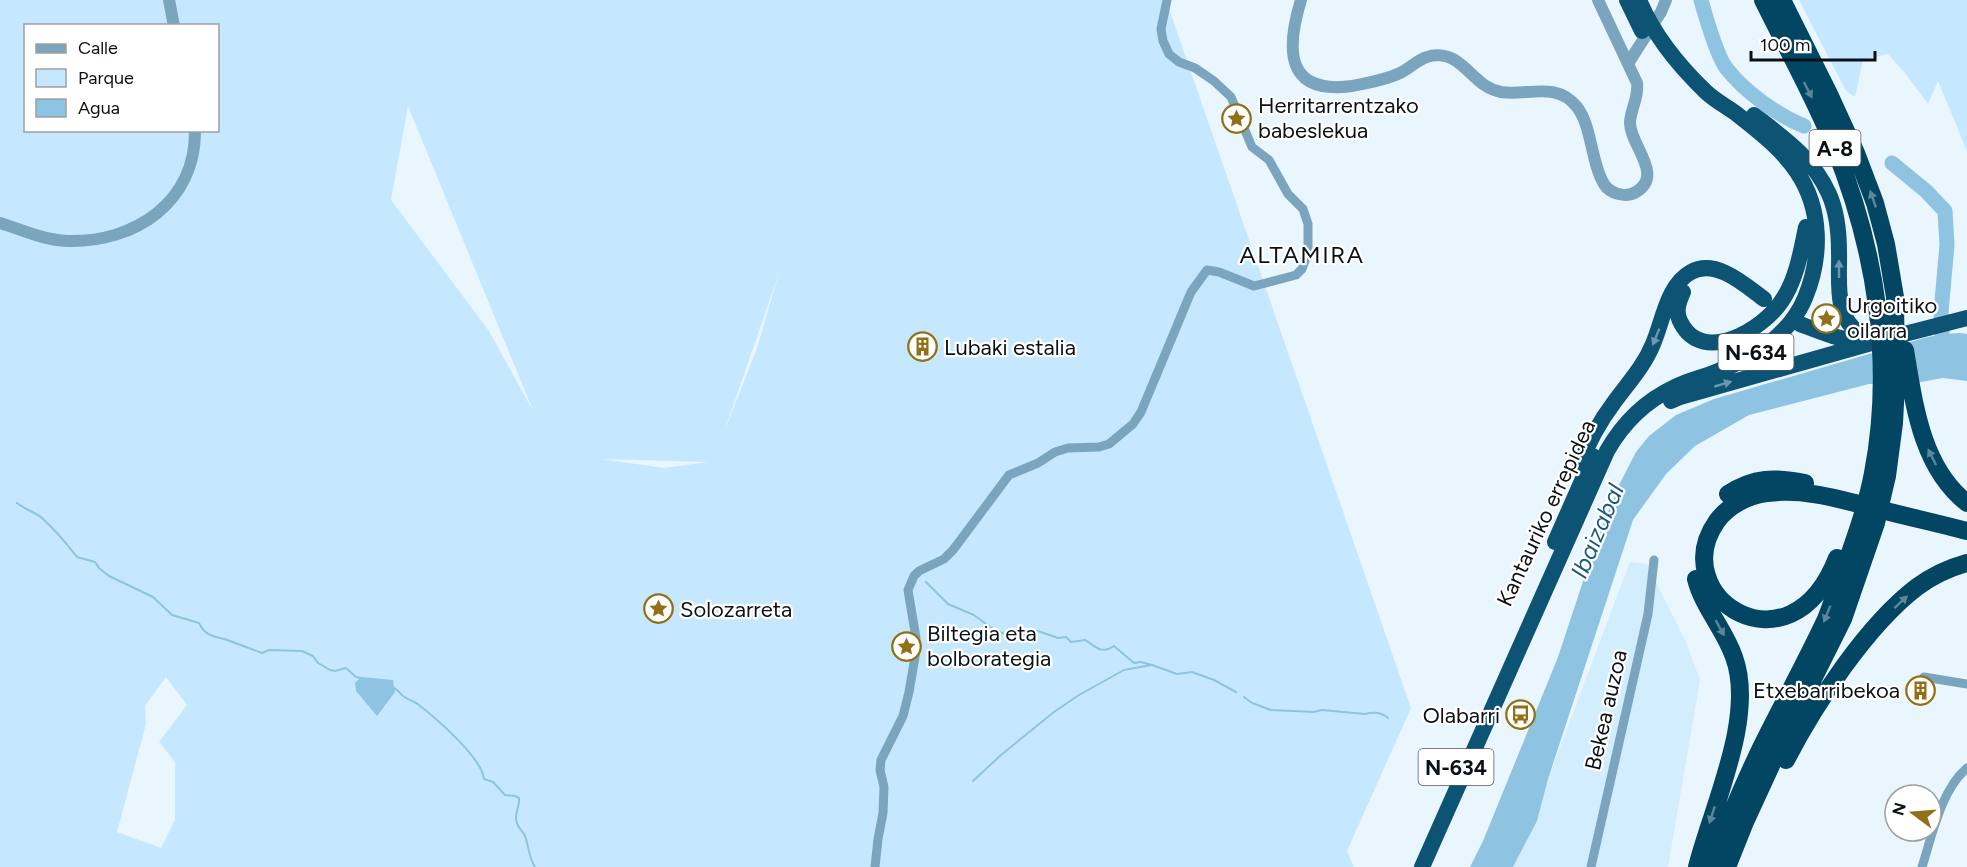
<svg xmlns="http://www.w3.org/2000/svg" width="1967" height="867" font-family="Figtree,sans-serif">
	<rect width="100%" height="100%" fill="#eaf6fd"/>
	<path fill="#d2edfd" d="M1630,562L1647,564L1686,642L1700,680L1668,867H1513L1537,821L1548,779Z"/>
	<path fill="#c6e8fe" fill-rule="evenodd" d="M0,0H1166L1411,708L1347,851L1354,867H0ZM26,26H218V130H26ZM408,106L532,408V409L489,331L391,200ZM779,273L757,348L723,435ZM602,459L708,462L664,468ZM166,677L187,705L159,742L175,762V820L161,848L117,832L146,724L145,706Z
		M1799,0H1967V151L1938,81L1928,104L1905,73L1888,54L1863,60L1855,97L1846,91Z"/>
	<path fill="#8ec3e2" d="M1960,333L1967,334V381L1943,378L1921,382L1869,384L1749,415L1695,446L1666,474L1633,520L1548,779L1537,821L1513,867H1470L1483,841L1558,657L1597,539L1620,483L1636,452L1649,436L1676,415L1714,399L1924,338L1942,334Z
		M361,677L393,680L395,692L377,716L356,691L355,683Z"/>
	<g fill="none" stroke-linecap="round" stroke-linejoin="round">
		<path stroke="#8ec3e2" stroke-width="2" d="M17,503C24,509 35,512 42,518C55,530 67,544 77,557L95,562L99,568L109,576L153,597L172,615L199,623C206,638 217,636 230,641C241,645 251,649 262,653L269,650L302,651L313,656L318,663L330,670L335,671L346,668L356,677L361,678
			M926,582L948,604L974,615L993,629L1005,634L1022,636L1038,631L1058,638L1066,637L1071,642L1085,640C1096,646 1100,655 1114,646L1134,663L1141,662L1152,665L1177,674L1192,672L1214,680L1236,692
			M392,687C397,689 399,692 403,696C408,700 415,701 419,705C437,719 482,758 484,779L493,782L505,795L515,796L519,798C520,805 516,810 516,817C516,826 520,828 524,834C529,843 528,857 535,867
			M1244,697L1252,703L1271,710L1314,712L1322,710L1365,714C1373,712 1381,712 1388,718
			M973,781L1001,755L1054,712L1079,695L1124,670L1151,665"/>
		<path stroke="#8ec3e2" stroke-width="15" d="M1701,0C1705,15 1718,59 1727,69C1745,92 1777,115 1804,126
			M1892,163L1926,191L1945,211L1947,245L1941,312L1943,349"/>
		<path stroke="#7ba5be" stroke-width="9" d="M1924,677L1967,684
			M875,867L878,839L883,813L884,787L880,770L881,760L903,716L909,692L915,657L916,638L908,590L914,576L919,571L944,559L953,550L1009,475L1038,463L1055,452L1068,448L1099,447L1109,444L1133,424L1141,412L1191,292L1207,270L1219,272L1254,286L1296,275L1302,269L1308,252V224L1303,209L1288,194L1269,160L1252,147L1231,97L1214,81L1195,68L1179,62L1169,54L1163,41L1161,29L1167,0
			M1591,867L1648,614L1654,560
			M1922,867C1932,836 1941,790 1967,768"/>
		<path stroke="#7ba5be" stroke-width="12" d="M169,0L174,26
			M1301,0C1286,49 1285,95 1352,86C1368,83 1385,80 1400,73C1409,69 1417,60 1427,57C1435,54 1446,55 1453,59C1471,69 1479,88 1501,92C1528,96 1557,81 1577,107C1592,126 1591,163 1604,184C1610,194 1626,198 1636,192C1665,175 1629,144 1630,122C1631,108 1639,97 1637,83L1598,0
			M1629,62L1661,12L1666,0
			M0,223C22,230 44,240 67,241C135,243 196,202 195,130"/>
		<path stroke="#0c5374" stroke-width="16" d="M1627,0L1642,31
			M1754,115C1784,138 1813,158 1829,194C1837,212 1839,232 1839,252C1840,277 1833,318 1860,333C1866,336 1875,336 1882,337
			M1683,292C1678,303 1675,313 1681,323C1703,365 1762,330 1781,302C1796,281 1801,252 1806,227
			M1800,324C1821,332 1839,340 1861,341
			M1671,401L1680,397L1889,338L1967,318
			M1580,465C1588,442 1600,421 1615,401C1629,382 1644,366 1653,344C1663,321 1667,285 1691,272C1716,258 1745,285 1764,299
			M1555,542L1593,456
			M1422,867L1607,451C1623,423 1645,401 1675,387C1688,380 1704,377 1718,371C1754,358 1790,334 1805,298C1822,257 1822,209 1797,172C1782,149 1759,132 1738,115C1728,107 1715,101 1705,91C1678,65 1654,36 1639,0"/>
		<path stroke="#024664" stroke-width="18" d="M1905,350C1914,403 1921,467 1967,503
			M1728,494C1754,477 1775,477 1805,483
			M1837,558C1790,679 1664,596 1717,521C1728,506 1748,495 1767,493C1803,488 1839,499 1874,508C1905,516 1936,523 1967,531
			M1696,579C1703,607 1725,630 1734,657C1756,717 1712,807 1697,867
			M1786,760C1815,704 1867,625 1917,587C1932,576 1949,568 1967,563
			M1710,867C1725,828 1741,790 1759,752C1781,707 1805,664 1826,619C1833,602 1838,584 1845,567C1856,536 1867,505 1873,473C1894,363 1876,249 1834,146C1814,96 1787,49 1763,0
			M1727,867L1745,822L1785,735L1843,619L1876,523L1887,476L1894,423L1896,384L1895,297L1886,244L1875,203L1856,153L1829,94L1782,0"/>
	</g>
	<defs><path id="oneway-solid" d="M-6-.8H1V-3.2L6.5 0L1 3.2V.8H-6Z" transform="scale(1.5)"/></defs>
	<g fill="#5b879a">
		<use href="#oneway-solid" transform="translate(1808 90) rotate(63)"/>
		<use href="#oneway-solid" transform="translate(1873 199) rotate(-109)"/>
		<use href="#oneway-solid" transform="translate(1932 457) rotate(-117)"/>
		<use href="#oneway-solid" transform="translate(1901 602) rotate(-43)"/>
		<use href="#oneway-solid" transform="translate(1827 614) rotate(112)"/>
		<use href="#oneway-solid" transform="translate(1720 628) rotate(61)"/>
		<use href="#oneway-solid" transform="translate(1712 815) rotate(108)"/>
	</g>
	<g fill="#6d98ac">
		<use href="#oneway-solid" transform="translate(1839 269) rotate(-90)"/>
		<use href="#oneway-solid" transform="translate(1656 337) rotate(112)"/>
		<use href="#oneway-solid" transform="translate(1723 384) rotate(-16)"/>
	</g>
	<defs>
		<symbol id="sight-ring" viewBox="-11 -11 22 22"><circle r="9.5" fill="#fff" stroke="#927017" stroke-width="1.5"/><path d="M0-6L1.8-2.2L6-1.7L2.9 1.2L3.7 5.4L0 3.3L-3.7 5.4L-2.9 1.2L-6-1.7L-1.8-2.2Z" fill="#927017"/></symbol>
		<symbol id="building-ring" viewBox="-11 -11 22 22"><circle r="9.5" fill="#fff" stroke="#927017" stroke-width="1.5"/><path d="M-4-6H4V6H1V3H-1V6H-4ZM-2.5-4.3h1.7v1.8h-1.7ZM.8-4.3h1.7v1.8H.8ZM-2.5-1h1.7V.8h-1.7ZM.8-1h1.7V.8H.8Z" fill="#927017"/></symbol>
		<symbol id="bus-ring" viewBox="-11 -11 22 22"><circle r="9.5" fill="#fff" stroke="#927017" stroke-width="1.5"/><path d="M-5-6H5V4H4V6H2V4H-2V6H-4V4H-5ZM-3.5-4V0h7V-4ZM-3.5 1.2v1.5H-2V1.2ZM2 1.2v1.5H3.5V1.2Z" fill="#927017"/></symbol>
	</defs>
	<g fill-rule="evenodd">
		<use href="#sight-ring" x="1220" y="102" width="33" height="33"/>
		<use href="#sight-ring" x="1810" y="302" width="33" height="33"/>
		<use href="#building-ring" x="906" y="330" width="33" height="33"/>
		<use href="#sight-ring" x="642" y="592" width="33" height="33"/>
		<use href="#sight-ring" x="890" y="630" width="33" height="33"/>
		<use href="#building-ring" x="1904" y="674" width="33" height="33"/>
		<use href="#bus-ring" x="1504" y="698" width="33" height="33"/>
	</g>
	<g text-anchor="middle" dominant-baseline="central" stroke-width="4.5" stroke-linejoin="round" paint-order="stroke">
		<g fill="#fff" stroke="#54585b" stroke-width="1.5">
			<rect x="1809.5" y="130" width="51" height="36" rx="4.5"/>
			<rect x="1718.5" y="334" width="75" height="36" rx="4.5"/>
			<rect x="1418.5" y="749" width="75" height="36" rx="4.5"/>
		</g>
		<g font-size="21" font-weight="bold" fill="#0b1115">
			<text x="1835" y="148">A-8</text>
			<text x="1756" y="352">N-634</text>
			<text x="1456" y="767">N-634</text>
		</g>
		<g font-size="22" fill="#0b1115" stroke="#fff" text-anchor="start">
			<text x="1258" y="105">Herritarrentzako<tspan x="1258" dy="25">babeslekua</tspan></text>
			<text x="1847" y="305">Urgoitiko<tspan x="1847" dy="25">oilarra</tspan></text>
			<text x="944" y="347">Lubaki estalia</text>
			<text x="680" y="609">Solozarreta</text>
			<text x="927" y="633">Biltegia eta<tspan x="927" dy="25">bolborategia</tspan></text>
			<text x="1900" y="690" text-anchor="end">Etxebarribekoa</text>
			<text x="1500" y="715" text-anchor="end">Olabarri</text>
		</g>
		<g font-size="22" fill="#0b1115" stroke="#fff">
			<text transform="translate(1546 513) rotate(-65)">Kantauriko errepidea</text>
			<text transform="translate(1606 710) rotate(-77)">Bekea auzoa</text>
		</g>
		<g font-size="24" letter-spacing="1.5" fill="#0b1115" stroke="#fff">
			<text x="1302" y="254">ALTAMIRA</text>
		</g>
		<g font-size="24" font-style="italic" fill="#1d5b7a" stroke="#fff">
			<text transform="translate(1597 531) rotate(-67)">Ibaizabal</text>
		</g>
	</g>
	<rect x="24" y="24" width="195" height="108" fill="#ffffff" stroke="#9da0a1" stroke-width="1.5"/>
	<rect x="36" y="44" width="30" height="9" fill="#7ba5be" stroke="#9da0a1" stroke-width="1.5"/>
	<text x="78" y="54" font-size="18" fill="#0b1115">Calle</text>
	<rect x="36" y="69" width="30" height="18" fill="#c6e8fe" stroke="#9da0a1" stroke-width="1.5"/>
	<text x="78" y="84" font-size="18" fill="#0b1115">Parque</text>
	<rect x="36" y="99" width="30" height="18" fill="#8ec3e2" stroke="#9da0a1" stroke-width="1.5"/>
	<text x="78" y="114" font-size="18" fill="#0b1115">Agua</text>
	<g transform="translate(1913 813) rotate(286)"><circle r="28" fill="#ffffff" stroke="#9da0a1" stroke-width="1.5"/>
	<path d="M0-4.5L10 22L0 15L-10 22Z" fill="#927017"/>
	<text y="-9" font-size="16" font-weight="bold" text-anchor="middle" fill="#0b1115">N</text>
	</g>
	<path d="M1751 51v9h124v-9" fill="none" stroke="#0b1115" stroke-width="3"/>
	<text x="1760" y="51" font-size="18" fill="#0b1115" stroke="#ffffff" stroke-width="4.5" paint-order="stroke">100 m</text>
</svg>
